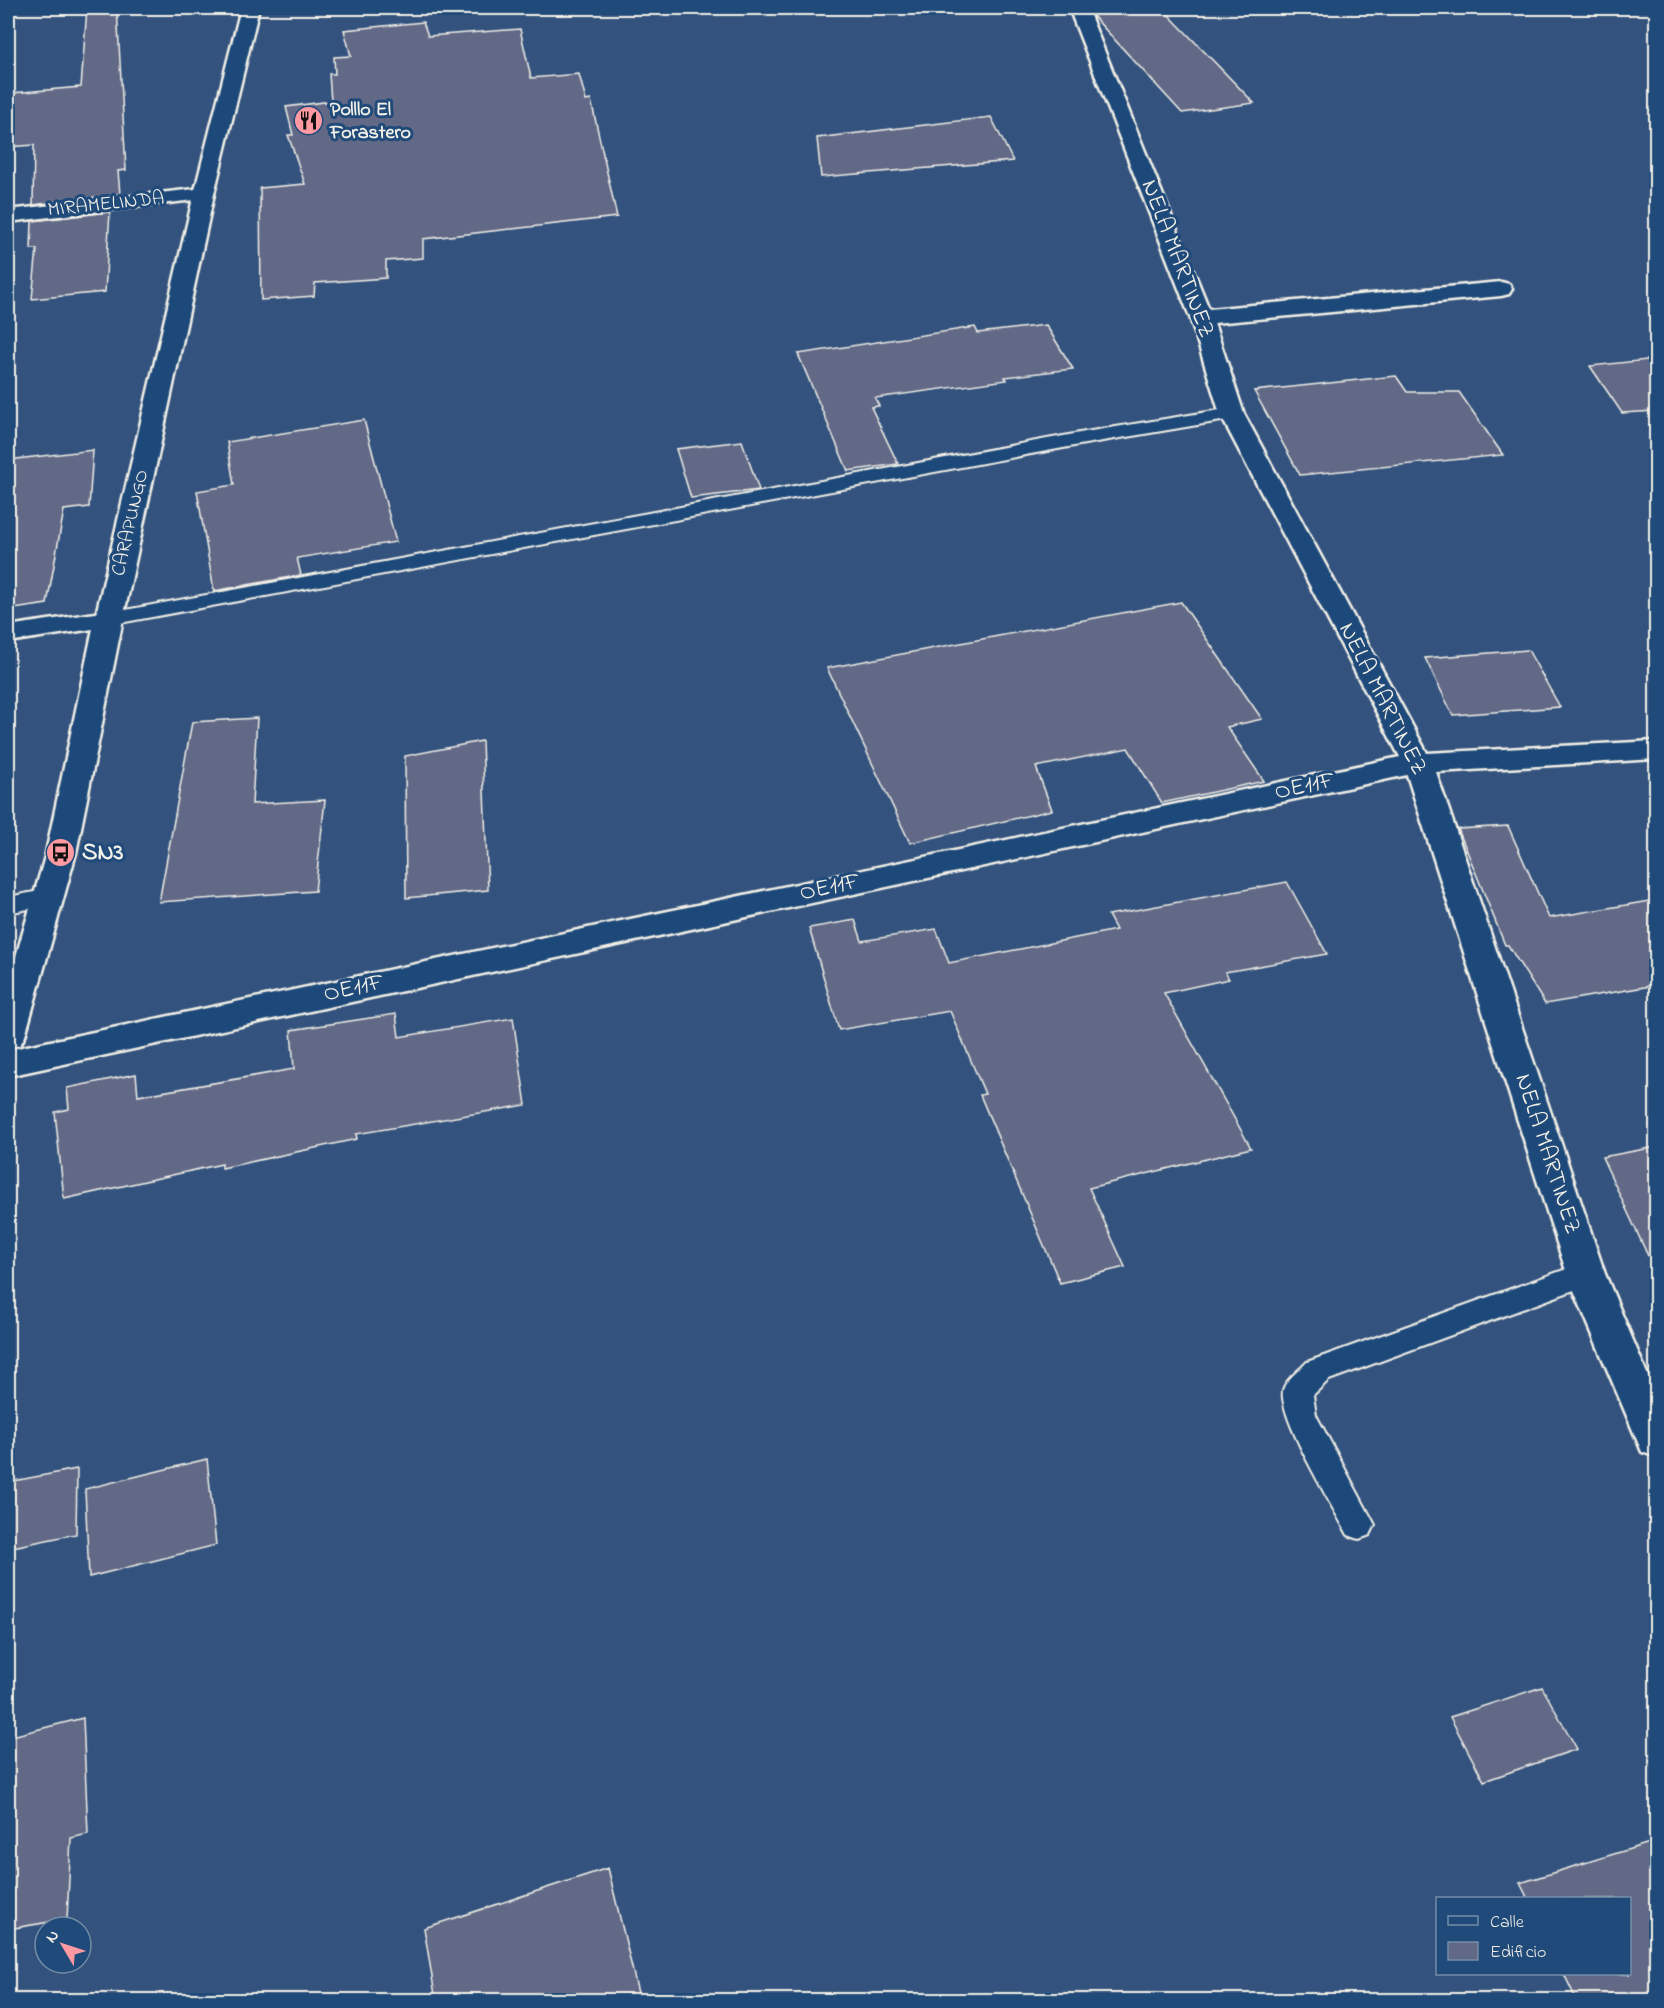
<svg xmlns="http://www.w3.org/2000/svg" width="1664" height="2008" font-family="'Indie Flower',sans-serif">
	<rect width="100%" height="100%" fill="#33537e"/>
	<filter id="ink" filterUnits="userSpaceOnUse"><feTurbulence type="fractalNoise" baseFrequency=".0167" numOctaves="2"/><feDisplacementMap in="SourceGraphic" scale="12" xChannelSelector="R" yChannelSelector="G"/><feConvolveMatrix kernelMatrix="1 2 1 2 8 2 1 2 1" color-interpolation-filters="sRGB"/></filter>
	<g filter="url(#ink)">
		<path fill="#626987" stroke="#f4f1e8" stroke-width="1.5" d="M87,8H117L126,170L118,171L120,194L33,205L34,145L8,147V111L12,93L81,87Z
			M1162,8L1254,103L1182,113L1092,15Z
			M423,22L428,36L520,29L531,78L579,74L586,101L591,100L617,217L423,239V258L386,261V278L315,283L314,296L261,300L260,188L305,184L288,135H293L286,107L331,101L329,74H335L334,57L351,56L344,30Z
			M991,117L1013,161L821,177L817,138Z
			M110,212L105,292L32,299L37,249H31L32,221Z
			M1046,325L1073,369L1005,377L1007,380L875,398L879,406L871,407L898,464L848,471L798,354L975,327L978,333Z
			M1656,359V411L1622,413L1590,366Z
			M1396,376L1407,392H1459L1503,455L1300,475L1254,391Z
			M364,420L396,542L297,558L301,575L214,591L197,491L234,485L227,442Z
			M742,441L759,490L691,498L676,449Z
			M93,450L89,507L64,510L47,604L8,610V460Z
			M1181,602L1262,719L1227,727L1264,781L1162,803L1128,748L1036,767L1052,810L910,843L827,668Z
			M1528,650L1560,707L1453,715L1425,658Z
			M257,718L252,804L325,800L315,891L159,902L192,722Z
			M482,741L488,890L406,898L405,756Z
			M1508,826L1549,918L1656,900V985L1545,1004L1508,945H1505L1458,829Z
			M1287,882L1327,954L1225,972L1229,979L1164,993L1251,1148L1089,1188L1125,1267L1060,1283L980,1095L985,1094L950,1011L839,1030L809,928L855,920L862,941L936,929L949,963L1116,930L1108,915Z
			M396,1014L399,1037L513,1018L526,1105L356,1134L357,1139L222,1168V1164L64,1199L55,1112L69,1109L67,1088L136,1074L138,1096L294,1069L291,1030Z
			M1656,1147V1273L1602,1157Z
			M207,1459L216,1545L89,1577L85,1489Z
			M77,1469L76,1534L8,1548V1482Z
			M1542,1687L1577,1749L1484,1781L1450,1717Z
			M83,1718L88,1834L71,1838L67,1919L8,1929V1737Z
			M1656,1841V2001H1577L1564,1974H1629V1899H1528L1520,1883Z
			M608,1868L640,2001H436L424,1928Z"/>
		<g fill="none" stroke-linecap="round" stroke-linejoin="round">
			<defs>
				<path id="lane" d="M1232,408L1239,410L1241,414L1239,418L1085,444L109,625L102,624L98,619L102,614L109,613L1085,432Z
					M50,889L59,891L62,897L59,903L8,913V897Z
					M1586,1262L1596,1266L1600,1274L1596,1282L1329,1380L1313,1395L1316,1415L1375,1525L1370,1535L1359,1539L1348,1535C1333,1507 1278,1417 1283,1390C1286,1379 1300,1370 1307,1362Z"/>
				<path id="street" d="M1069,8H1087L1209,309L1501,282L1509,284L1512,289L1509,294L1501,296L1214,323L1244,414L1427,753L1656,741V759L1436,772L1605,1274L1656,1395V1457L1642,1452L1567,1274L1407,775L8,1076V1050L1400,757L1220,414L1190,317Z
					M204,188L211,190L214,194L211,198L8,222V210Z
					M109,611L119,613L123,619L119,625L8,642V626Z"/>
				<path id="secondary" d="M241,8H259L214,194L123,619L76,853L25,1036L20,1045L8,1048V984L46,853L95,619L194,194Z"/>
			</defs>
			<use href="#lane" stroke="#f4f1e8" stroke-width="4"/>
			<use href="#street" stroke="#f4f1e8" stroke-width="5"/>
			<use href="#secondary" stroke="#f4f1e8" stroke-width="5"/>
			<use href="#lane" fill="#1f4a7a" fill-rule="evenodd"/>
			<use href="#street" fill="#1f4a7a" fill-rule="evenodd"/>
			<use href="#secondary" fill="#1f4a7a" fill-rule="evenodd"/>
		</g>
	</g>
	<defs>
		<symbol id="restaurant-disc" viewBox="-11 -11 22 22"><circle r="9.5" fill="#ff9aa2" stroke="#1f4a7a"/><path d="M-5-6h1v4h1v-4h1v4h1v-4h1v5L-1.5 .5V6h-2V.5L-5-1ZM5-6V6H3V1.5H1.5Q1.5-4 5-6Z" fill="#111"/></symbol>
		<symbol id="bus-disc" viewBox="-11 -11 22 22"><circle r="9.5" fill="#ff9aa2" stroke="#1f4a7a"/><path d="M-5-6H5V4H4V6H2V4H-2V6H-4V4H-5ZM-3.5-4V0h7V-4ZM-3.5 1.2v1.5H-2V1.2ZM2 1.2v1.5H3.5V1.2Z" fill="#111"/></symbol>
	</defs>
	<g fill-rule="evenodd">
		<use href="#restaurant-disc" x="292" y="104" width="33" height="33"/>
		<use href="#bus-disc" x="44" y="836" width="33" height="33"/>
	</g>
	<g text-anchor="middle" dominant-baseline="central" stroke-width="6" stroke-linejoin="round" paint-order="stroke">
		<g font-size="20" font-weight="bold" fill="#f4f1e8" stroke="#1f4a7a" text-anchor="start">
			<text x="330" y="110">Polllo El<tspan x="330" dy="23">Forastero</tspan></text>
		</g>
		<g font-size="20" fill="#f4f1e8" stroke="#1f4a7a">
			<text transform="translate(106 205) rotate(-6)">MIRAMELINDA</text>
			<text transform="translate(131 523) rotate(-77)">CARAPUNGO</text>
		</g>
		<g font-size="24" fill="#f4f1e8" stroke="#1f4a7a">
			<text transform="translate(1177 259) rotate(69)">NELA MARTINEZ</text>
			<text transform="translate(1382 699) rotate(63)">NELA MARTINEZ</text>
			<text transform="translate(1305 787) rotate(-12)">OE11F</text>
			<text transform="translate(830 888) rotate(-12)">OE11F</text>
			<text transform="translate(354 989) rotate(-12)">OE11F</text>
			<text transform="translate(1547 1154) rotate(72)">NELA MARTINEZ</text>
		</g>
		<g font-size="24" font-weight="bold" fill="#f4f1e8" stroke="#1f4a7a" text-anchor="start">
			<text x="82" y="853">SN3</text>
		</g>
	</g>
	<rect width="1664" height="2008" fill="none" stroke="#1f4a7a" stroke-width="30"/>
	<rect x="15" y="15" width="1634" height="1978" fill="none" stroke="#f4f1e8" stroke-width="2" filter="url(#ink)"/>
	<rect x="1436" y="1897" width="195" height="78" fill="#1f4a7a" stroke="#748da6" stroke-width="1.5"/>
	<rect x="1448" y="1916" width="30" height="9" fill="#1f4a7a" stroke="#748da6" stroke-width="1.5"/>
	<text x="1490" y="1927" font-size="18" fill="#f4f1e8">Calle</text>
	<rect x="1448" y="1942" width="30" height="18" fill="#626987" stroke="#748da6" stroke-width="1.5"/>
	<text x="1490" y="1957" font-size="18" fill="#f4f1e8">Edificio</text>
	<g transform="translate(63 1945) rotate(309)"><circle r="28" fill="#1f4a7a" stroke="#748da6" stroke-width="1.5"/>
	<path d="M0-4.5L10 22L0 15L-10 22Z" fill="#ff9aa2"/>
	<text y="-9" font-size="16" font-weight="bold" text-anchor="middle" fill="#f4f1e8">N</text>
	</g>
</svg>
